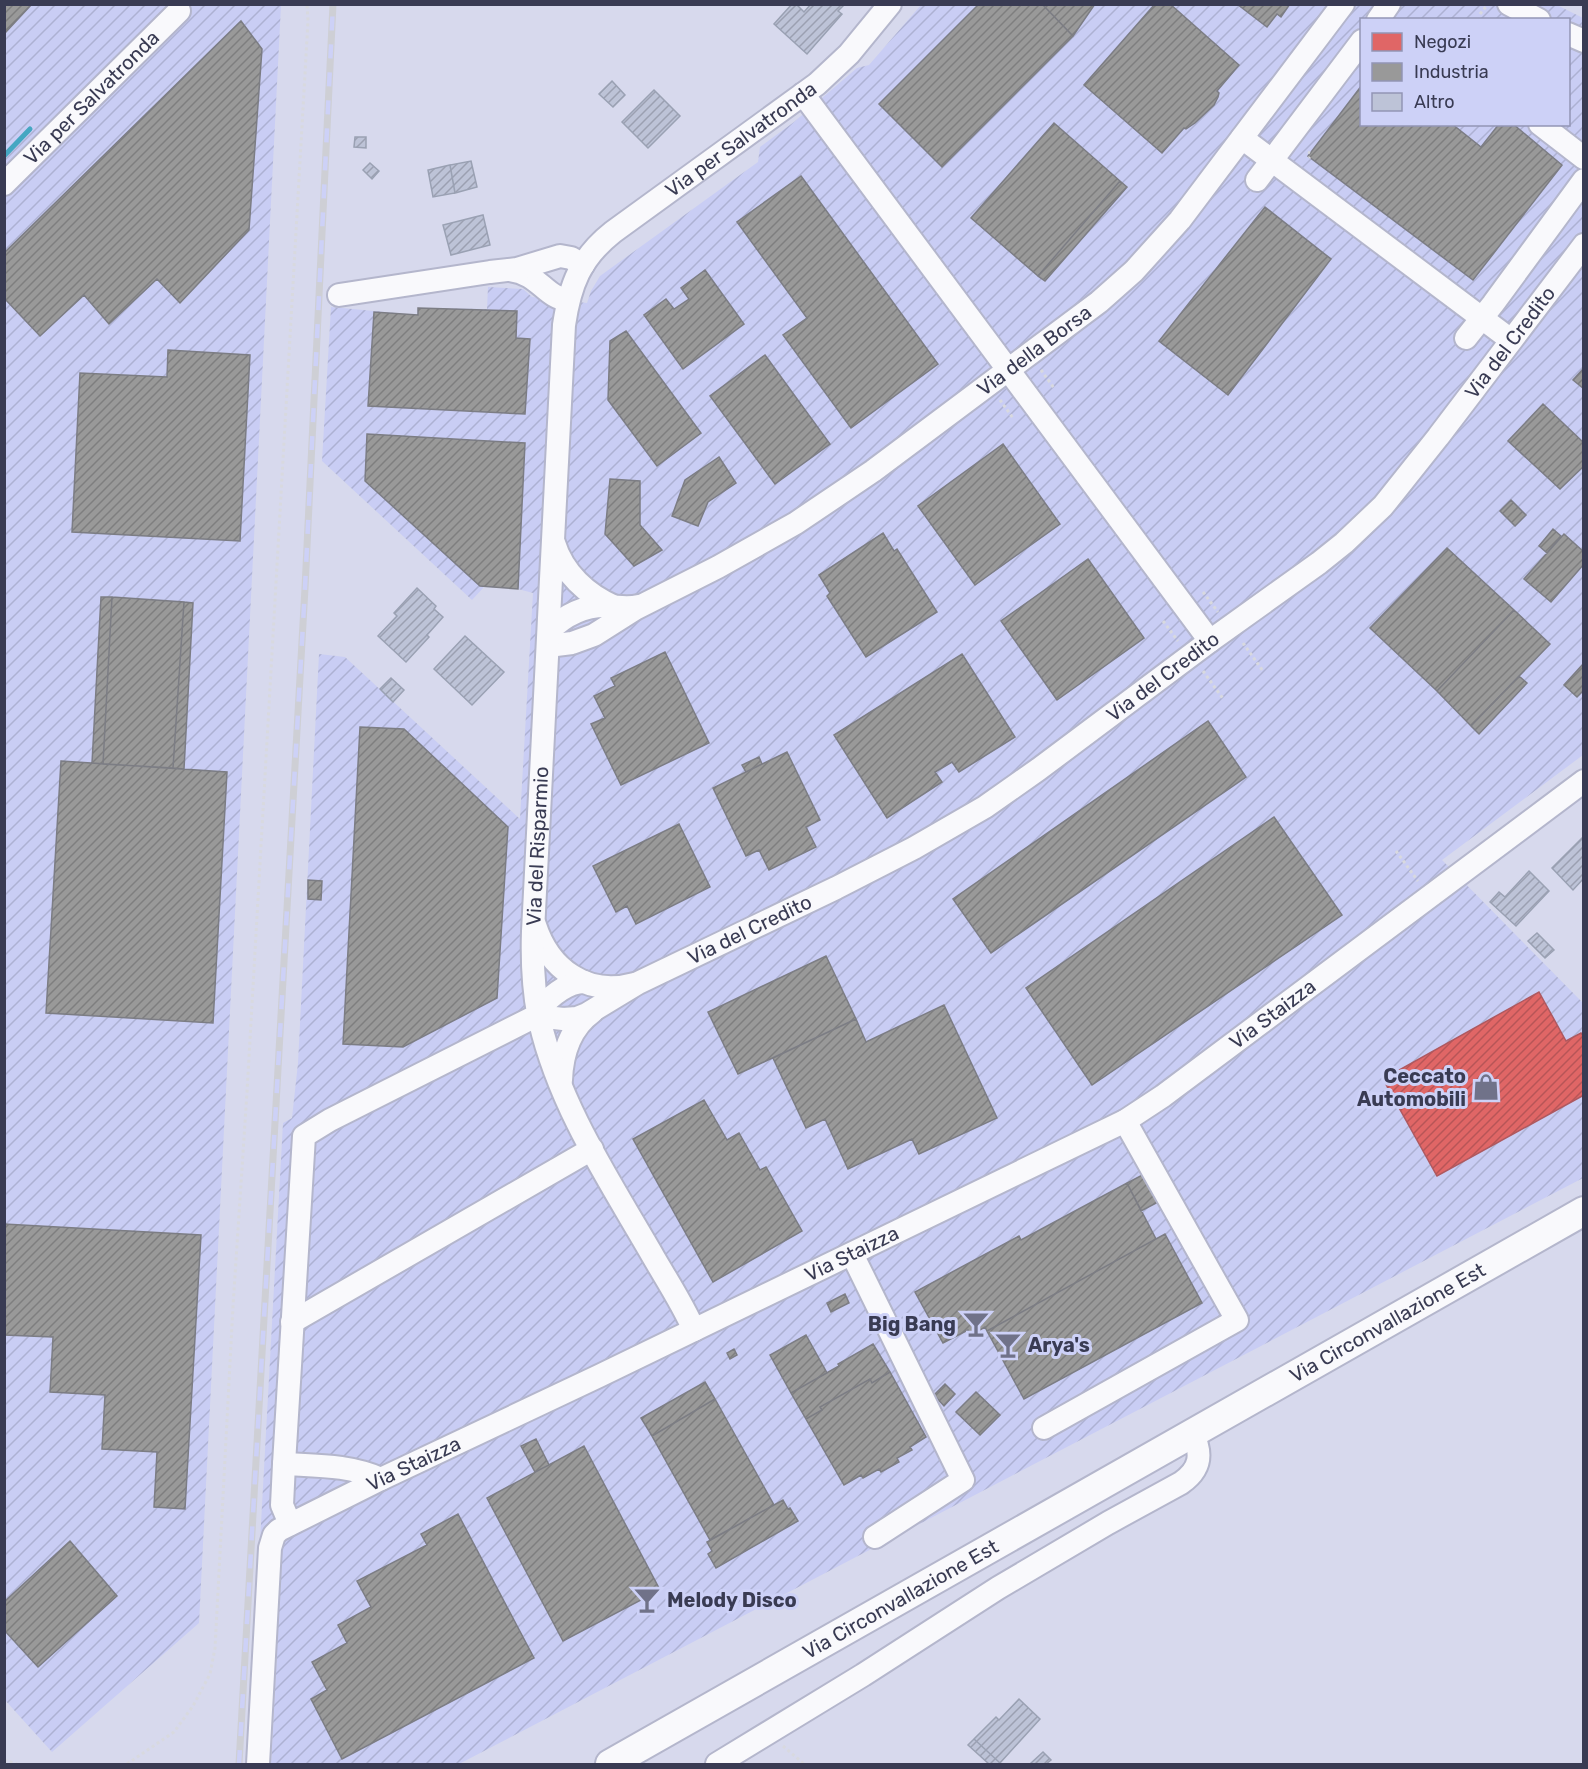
<svg xmlns="http://www.w3.org/2000/svg" width="1588" height="1769" font-family="Rubik,sans-serif">
	<defs>
		<pattern id="industrial-furrows" width="10" height="10" patternUnits="userSpaceOnUse" patternTransform="scale(1.5)"><rect width="10" height="10" fill="#c9cdf4"/><path d="M-1 1l2-2M0 10L10 0M9 11l2-2" fill="none" stroke="#adb1d3"/></pattern>
		<pattern id="shops-hatch" width="6" height="6" patternUnits="userSpaceOnUse" patternTransform="scale(1.5)"><rect width="6" height="6" fill="#e06666"/><path d="M-1 1l2-2M0 6l6-6M5 7l2-2" fill="none" stroke="#b75557"/></pattern>
		<pattern id="industry-hatch" width="6" height="6" patternUnits="userSpaceOnUse" patternTransform="scale(1.5)"><rect width="6" height="6" fill="#999"/><path d="M-1 1l2-2M0 6l6-6M5 7l2-2" fill="none" stroke="#7e7e7f"/></pattern>
		<pattern id="building-hatch" width="6" height="6" patternUnits="userSpaceOnUse" patternTransform="scale(1.5)"><rect width="6" height="6" fill="#bdc3d7"/><path d="M-1 1l2-2M0 6l6-6M5 7l2-2" fill="none" stroke="#9ba0b1"/></pattern>
	</defs>
	<rect width="100%" height="100%" fill="#d7d9ed"/>
	<path fill="url(#industrial-furrows)" fill-rule="evenodd" d="M1555,4L1583,18V755L1442,860L1583,1003V1178L459,1764H271L277,1651L259,1560L283,1123L292,1118L298,1063L319,654L345,657L520,819L533,593L518,589L484,587L472,600L322,461L331,307L417,315L418,308L487,309L488,287L523,289L532,297L587,303L591,291L600,276L758,162L760,147L794,122L857,68L869,65L921,5ZM1362,20H1568V124H1362Z
		M4,5H281L199,1623L52,1752L4,1699Z"/>
	<path fill="url(#shops-hatch)" stroke="#ae5960" stroke-width="1.5" d="M1539,992L1566,1041L1581,1033L1584,1037V1095L1437,1176L1383,1079Z"/>
	<path fill="url(#industry-hatch)" stroke="#7c7d84" stroke-width="1.5" d="M4,4H32L4,34Z
		M979,4H1042L1073,36L942,167L879,104Z
		M1042,4H1095L1073,36Z
		M1155,4H1170L1239,65L1217,91L1219,93L1218,97L1214,105L1195,123L1186,129L1184,128L1162,153L1084,85Z
		M1237,4H1290L1281,17L1277,14L1267,27Z
		M241,21L262,49L249,230L180,303L157,279L109,324L84,295L40,336L4,298V253Z
		M1362,85V124H1452L1481,147L1499,124H1513L1562,165L1473,280L1308,156Z
		M1054,123L1120,181L1038,276L971,218Z
		M801,176L938,364L851,428L783,335L807,318L737,222Z
		M1120,181L1127,187L1045,281L1038,276Z
		M1265,207L1331,259L1228,395L1159,341Z
		M705,270L744,324L683,369L644,315L666,299L674,309L689,299L681,288Z
		M418,308L517,311L516,338L530,339L525,414L368,406L374,312L418,315Z
		M626,331L701,433L657,466L608,400L610,341Z
		M168,350L250,355L240,541L72,532L80,373L167,377Z
		M765,355L830,444L775,484L710,396Z
		M1584,368V389L1573,380Z
		M1543,404L1584,443V466L1560,489L1508,441Z
		M367,434L525,443L518,589L480,586L365,481Z
		M1003,444L1060,524L975,585L918,506Z
		M719,457L736,483L708,502L698,526L672,516L685,480Z
		M610,479L640,481V525L662,550L634,566L605,534Z
		M1511,500L1526,515L1515,526L1500,511Z
		M1553,529L1561,536L1547,553L1539,546Z
		M883,533L894,551L897,549L937,612L866,657L827,596L830,593L819,575Z
		M1564,534L1584,552V564L1551,602L1524,579Z
		M1447,548L1514,610L1437,691L1370,628Z
		M1088,559L1144,638L1057,700L1001,621Z
		M101,597H112L103,764L92,763Z
		M112,597L184,602L173,768L103,764Z
		M184,602L193,603L184,769L173,768Z
		M1514,610L1550,644L1471,726L1437,691Z
		M665,652L709,743L621,785L591,724L605,718L594,696L615,686L611,678Z
		M962,654L1015,737L959,772L952,762L935,772L942,782L887,818L834,735Z
		M1584,663V690L1577,697L1564,685Z
		M1519,676L1527,683L1479,734L1471,726Z
		M1208,721L1246,777L991,953L953,899Z
		M360,727L404,729L508,827L497,998L403,1047L343,1044Z
		M787,752L820,820L806,827L816,847L769,870L759,850L746,856L713,788Z
		M759,757L762,764L746,772L742,765Z
		M61,761L227,772L213,1023L46,1013Z
		M1274,817L1342,915L1092,1085L1026,988Z
		M679,824L710,887L636,924L627,906L616,912L593,866Z
		M308,880L322,881L321,900L308,899Z
		M826,956L856,1019L738,1074L708,1012Z
		M944,1005L997,1118L919,1154L912,1139L848,1169L825,1119L806,1128L773,1058L856,1019L866,1042Z
		M704,1100L727,1140L739,1133L760,1170L766,1167L802,1231L713,1282L633,1139Z
		M1150,1171L1164,1199L1141,1211L1127,1183Z
		M1127,1183L1156,1239L987,1331L985,1327L971,1335L968,1330L943,1343L915,1292L1019,1236L1021,1240Z
		M4,1224L201,1235L185,1509L154,1507L157,1452L102,1449L105,1395L50,1392L53,1337L4,1335Z
		M1165,1234L1202,1303L1024,1399L987,1331Z
		M845,1294L849,1303L831,1312L827,1303Z
		M806,1335L827,1373L791,1393L770,1355Z
		M873,1344L890,1372L872,1383L870,1379L820,1407L822,1410L806,1419L791,1393L839,1366L838,1364Z
		M734,1349L737,1355L730,1359L727,1353Z
		M890,1372L926,1437L910,1447L912,1450L897,1458L899,1462L881,1472L879,1469L863,1478L861,1475L844,1485L806,1419L822,1410L820,1407L870,1379L872,1383Z
		M705,1382L715,1399L652,1436L641,1418Z
		M945,1384L955,1394L944,1406L934,1395Z
		M976,1392L1000,1415L980,1435L956,1412Z
		M715,1399L774,1505L710,1540L652,1436Z
		M536,1439L549,1465L535,1472L521,1446Z
		M584,1446L660,1590L563,1641L487,1498Z
		M783,1500L788,1509L790,1508L798,1521L716,1568L708,1554L712,1551L707,1542Z
		M458,1514L534,1658L342,1759L311,1699L327,1690L312,1662L347,1643L338,1625L371,1607L357,1581L427,1545L421,1534Z
		M70,1541L117,1596L38,1667L4,1630V1602Z"/>
	<g fill="none" stroke-linecap="round" stroke-linejoin="round">
		<path stroke="#45a7c2" stroke-width="5" d="M4,156L30,129"/>
	</g>
	<path fill="url(#building-hatch)" stroke="#9aa1b3" stroke-width="1.5" d="M792,4H796L804,12L811,4L844,5L838,11L842,14L807,54L774,24Z
		M612,81L625,95L613,107L599,94Z
		M654,90L680,116L648,148L622,122Z
		M355,137H366V148L354,147Z
		M471,161L477,187L455,193L450,165Z
		M370,163L379,171L372,179L363,170Z
		M450,165L455,193L433,197L428,170Z
		M483,215L490,245L451,255L443,225Z
		M417,588L436,606L434,609L443,617L427,635L429,637L406,662L378,636L397,616L394,613Z
		M465,636L504,672L472,705L434,669Z
		M391,678L404,690L393,702L380,689Z
		M1584,836V878L1573,890L1552,868Z
		M1529,871L1549,891L1516,926L1490,902L1499,892L1505,897Z
		M1537,933L1554,950L1545,958L1528,941Z
		M1019,1699L1040,1719L1000,1763L974,1739L996,1717L999,1720Z
		M974,1739L1000,1763L998,1764H989L968,1745Z
		M1043,1752L1051,1760L1046,1764H1030Z"/>
	<g fill="none" stroke-linecap="round" stroke-linejoin="round">
		<defs>
			<g id="minor">
				<path d="M1509,4L1539,20"/>
				<path d="M1378,20L1389,4"/>
				<path d="M1568,34L1584,41"/>
				<path d="M803,94L1210,641"/>
				<path d="M1540,124L1584,158"/>
				<path d="M1242,138L1511,340"/>
				<path d="M1257,180L1362,41"/>
				<path id="s1" d="M4,184L179,11"/>
				<path d="M510,270C540,274 544,297 568,300"/>
				<path d="M339,295L490,272L517,269L560,256L571,258L583,265"/>
				<path d="M1466,338L1493,304L1584,180"/>
				<path d="M554,543C563,573 587,595 615,607"/>
				<path d="M549,631C564,616 583,606 605,606C617,606 626,609 639,606"/>
				<path id="s2" d="M548,646L572,643L594,635L635,609L718,567L796,523L873,471L1099,302L1134,271L1180,220L1343,4"/>
				<path d="M535,925C549,969 587,997 634,984"/>
				<path id="s3" d="M538,1010L546,1017L563,1019L577,1018L587,1014L638,983L836,888L914,848L985,807L1039,769L1210,641L1319,563L1344,543L1383,506L1438,437L1584,245"/>
				<path d="M538,1010C549,998 566,982 584,982"/>
				<path d="M561,1080C562,1055 570,1028 592,1012"/>
				<path d="M852,1254L963,1480L875,1537"/>
				<path d="M292,1322L592,1149"/>
				<path id="s4" d="M694,1330C683,1305 668,1282 654,1258C611,1183 560,1108 540,1022C533,992 532,962 533,931L564,325C570,285 580,258 613,232L817,84L849,54L890,4"/>
				<path d="M1044,1428L1237,1320L1125,1121"/>
				<path d="M284,1464C318,1466 349,1465 381,1479"/>
				<path d="M290,1524L282,1505L284,1464L304,1136L330,1120L538,1015"/>
				<path id="s5" d="M258,1764L270,1548L274,1535L279,1530L381,1479L599,1376L1125,1121L1163,1096L1584,781"/>
				<path d="M717,1764L863,1675L998,1588L1108,1523L1181,1483C1201,1469 1203,1454 1192,1433"/>
			</g>
			<g id="major">
				<path id="s6" d="M610,1764L1584,1211"/>
			</g>
		</defs>
		<use href="#minor" stroke="#b4b6cc" stroke-width="26"/>
		<use href="#major" stroke="#b4b6cc" stroke-width="32"/>
		<path stroke="#d8d9df" stroke-width="3" stroke-dasharray="3 3" stroke-linecap="butt" d="M1480,14L1488,4
			M1308,152L1310,153
			M1309,158L1310,157
			M1041,370L1054,388
			M1000,400L1013,418
			M1203,592L1218,612
			M1163,621L1178,641
			M1243,643L1263,671
			M1203,671L1224,700
			M1396,851L1418,881
			M783,1746L804,1764
			M4,1760L17,1764
			M127,1764L174,1732L193,1706L210,1674L215,1648L233,1306L247,1092L308,21L307,4"/>
		<use href="#minor" stroke="#f9f9fc" stroke-width="22"/>
		<use href="#major" stroke="#f9f9fc" stroke-width="28"/>
		<defs>
			<path id="rail" d="M239,1764L305,588L333,4"/>
		</defs>
		<use href="#rail" stroke="#cecfd5" stroke-width="7"/>
		<use href="#rail" stroke="#cdd1f7" stroke-width="4.5" stroke-dasharray="14" stroke-linecap="butt"/>
	</g>
	<defs>
		<symbol id="shop-bare" viewBox="-9 -9 18 18"><path d="M-5-2.5h2.3a2.7 3.5 0 0 1 5.4 0H5L5.5 6h-11ZM-1.5-2.5h3a1.5 2.3 0 0 0-3 0Z" fill="#707289" stroke="#cdd1f7" stroke-width="2.5" paint-order="stroke"/></symbol>
		<symbol id="bar-bare" viewBox="-9 -9 18 18"><path d="M-6-5H6L.8 .8V4.5H3.5V6h-7V4.5H-.8V.8Z" fill="#707289" stroke="#cdd1f7" stroke-width="2.5" paint-order="stroke"/></symbol>
	</defs>
	<g fill-rule="evenodd">
		<use href="#shop-bare" x="1467" y="1068" width="38" height="38"/>
		<use href="#bar-bare" x="957" y="1305" width="38" height="38"/>
		<use href="#bar-bare" x="989" y="1326" width="38" height="38"/>
		<use href="#bar-bare" x="628" y="1581" width="38" height="38"/>
	</g>
	<g text-anchor="middle" dominant-baseline="central" stroke-width="6" stroke-linejoin="round" paint-order="stroke">
		<g font-size="20" fill="#393b53" stroke="#cdd1f7">
			<text stroke="none"><textPath href="#s1" startOffset="123">Via per Salvatronda</textPath></text>
			<text stroke="none"><textPath href="#s4" startOffset="1310">Via per Salvatronda</textPath></text>
			<text stroke="none"><textPath href="#s3" startOffset="1208">Via del Credito</textPath></text>
			<text stroke="none"><textPath href="#s2" startOffset="573">Via della Borsa</textPath></text>
			<text stroke="none"><textPath href="#s3" startOffset="722">Via del Credito</textPath></text>
			<text stroke="none"><textPath href="#s4" startOffset="522">Via del Risparmio</textPath></text>
			<text stroke="none"><textPath href="#s3" startOffset="236">Via del Credito</textPath></text>
			<text stroke="none"><textPath href="#s5" startOffset="1359">Via Staizza</textPath></text>
			<text stroke="none"><textPath href="#s5" startOffset="873">Via Staizza</textPath></text>
			<text stroke="none"><textPath href="#s6" startOffset="894">Via Circonvallazione Est</textPath></text>
			<text stroke="none"><textPath href="#s5" startOffset="387">Via Staizza</textPath></text>
			<text stroke="none"><textPath href="#s6" startOffset="334">Via Circonvallazione Est</textPath></text>
		</g>
		<g font-size="20" font-weight="bold" fill="#393b53" stroke="#cdd1f7" text-anchor="end">
			<text x="1466" y="1076">Ceccato<tspan x="1466" dy="23">Automobili</tspan></text>
			<text x="956" y="1324">Big Bang</text>
			<text x="1028" y="1345" text-anchor="start">Arya's</text>
			<text x="667" y="1600" text-anchor="start">Melody Disco</text>
		</g>
	</g>
	<rect width="1588" height="1769" fill="none" stroke="#393b53" stroke-width="12"/>
	<rect x="1360" y="18" width="210" height="108" fill="#cdd1f7" stroke="#9295b5" stroke-width="1.5"/>
	<rect x="1372" y="33" width="30" height="18" fill="#e06666" stroke="#9295b5" stroke-width="1.5"/>
	<text x="1414" y="48" font-size="18" fill="#393b53">Negozi</text>
	<rect x="1372" y="63" width="30" height="18" fill="#999999" stroke="#9295b5" stroke-width="1.5"/>
	<text x="1414" y="78" font-size="18" fill="#393b53">Industria</text>
	<rect x="1372" y="93" width="30" height="18" fill="#bdc3d7" stroke="#9295b5" stroke-width="1.5"/>
	<text x="1414" y="108" font-size="18" fill="#393b53">Altro</text>
</svg>
